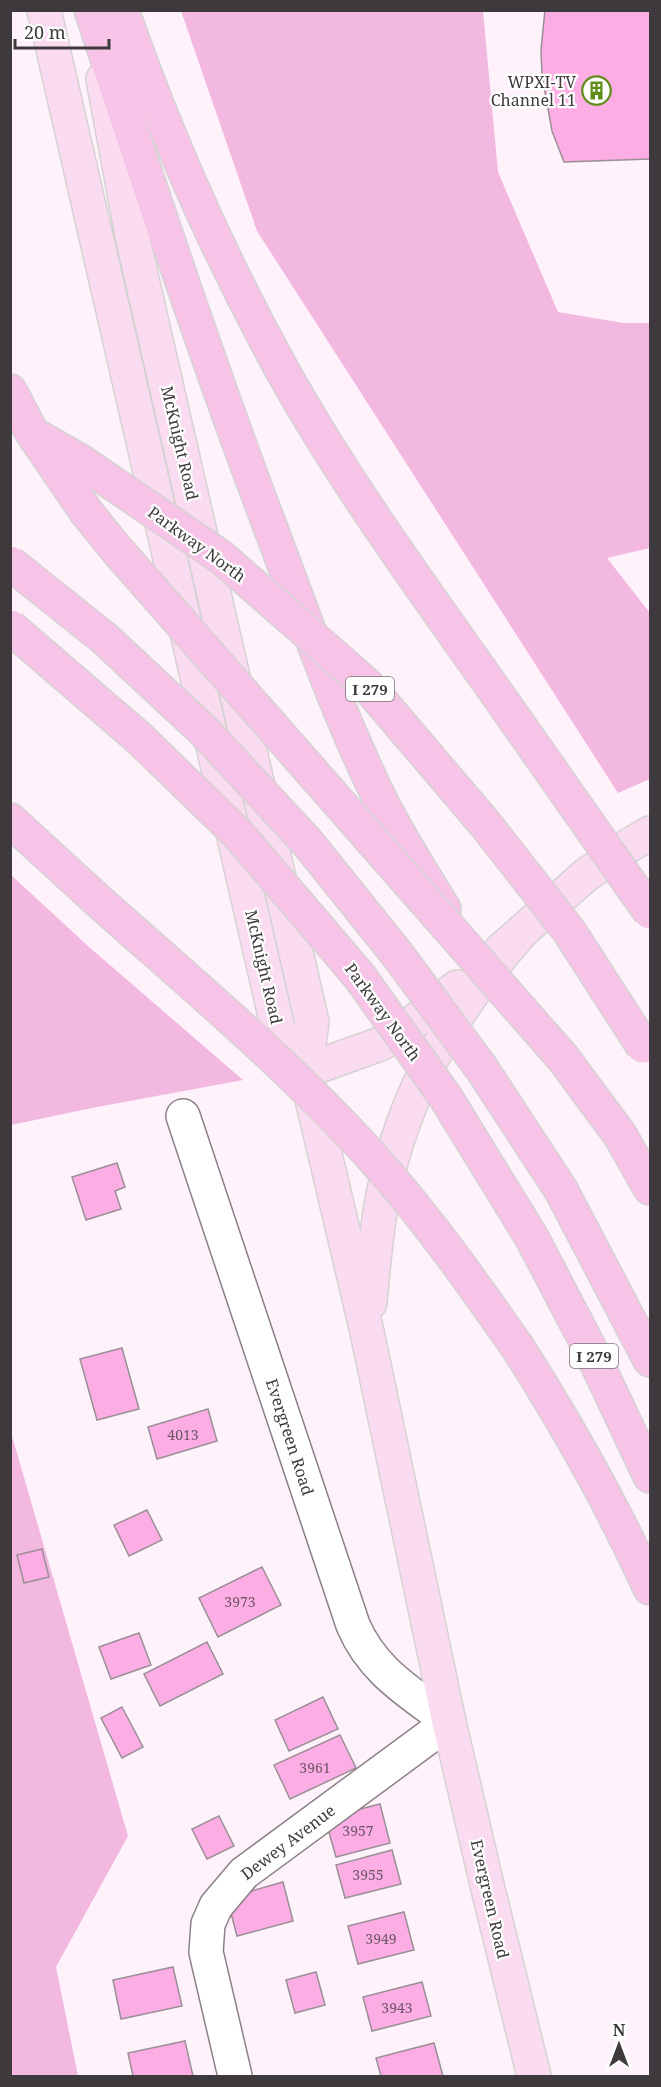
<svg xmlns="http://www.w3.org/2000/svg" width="661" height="2087" font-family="'Noto Serif',serif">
	<rect width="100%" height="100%" fill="#fff2fa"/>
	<path fill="#f3b8e0" d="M181,11H483L498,172L558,312L623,323H650V548L607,558L650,613V779L618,793L257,231Z
		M10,874L89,947L243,1080L92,1108L11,1125Z
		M10,1429L128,1836L56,1967L78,2076H11Z"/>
	<path fill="#fcaee4" stroke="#9a8f97" stroke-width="1.5" d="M545,10H650V159L564,162L552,131L542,76L541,50Z
		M117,1163L125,1187L115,1191L121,1209L86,1220L72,1177Z
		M122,1348L139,1409L97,1420L80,1359Z
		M208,1409L217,1441L157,1459L148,1427Z
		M147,1510L162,1540L129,1556L114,1525Z
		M42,1549L49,1577L24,1583L17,1555Z
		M262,1567L281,1605L218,1637L199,1598Z
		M139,1633L151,1665L111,1679L99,1647Z
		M207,1642L223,1674L160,1706L144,1674Z
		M323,1697L338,1729L289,1751L275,1720Z
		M122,1707L143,1747L122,1758L101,1718Z
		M340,1735L356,1768L290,1799L274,1765Z
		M380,1804L390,1843L336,1857L325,1818Z
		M219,1816L234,1846L207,1859L192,1829Z
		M392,1850L401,1884L345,1898L336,1865Z
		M283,1882L293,1921L237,1936L227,1898Z
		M404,1912L414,1950L358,1964L348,1926Z
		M173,1967L182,2006L121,2019L113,1980Z
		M316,1972L325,2005L295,2013L286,1980Z
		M422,1982L431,2016L372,2031L363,1997Z
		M185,2041L193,2076H133L128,2053Z
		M434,2043L443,2076H381L376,2058Z"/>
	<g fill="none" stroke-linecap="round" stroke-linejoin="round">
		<defs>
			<path id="minor" d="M183,1116L353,1625C373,1672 410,1692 449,1722L244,1873L216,1906L208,1924L206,1952L235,2076"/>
			<path id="major" d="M44,10L278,1029L305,1071L316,1116L367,1332L449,1722L487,1885L534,2076
				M103,79L133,240L312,1022L305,1071
				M501,950L586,875L623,849L650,833
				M305,1071L380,1044L405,1029L457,987
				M370,1303C373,1267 376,1231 383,1195C404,1094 451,1012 519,935"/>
			<path id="highway" d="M91,10C149,184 206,358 271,529C305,619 336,709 378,795C397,835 421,871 444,909
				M122,10C165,134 218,253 281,368C347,487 429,597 507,708
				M10,391L31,431
				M10,820L94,897
				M620,1135L650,1188
				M561,1190L650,1360
				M532,1238L591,1351L650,1476
				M518,1348C567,1425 612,1504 650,1588"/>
		</defs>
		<use href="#minor" stroke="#8b8187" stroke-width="36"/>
		<use href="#major" stroke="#d5d3d4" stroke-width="36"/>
		<use href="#highway" stroke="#d5d3d4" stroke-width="36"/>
		<use href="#minor" stroke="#fff" stroke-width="33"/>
		<use href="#major" stroke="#fadbf0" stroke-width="33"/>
		<use href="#highway" stroke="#f7c3e6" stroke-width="33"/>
		<defs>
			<path id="highway-bridge" d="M31,431L87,513L117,550L563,1058L620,1135
				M38,437L80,461L221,557L366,684L486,825L569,931L643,1046
				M10,563L104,638L204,731L307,842L397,954L482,1069L561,1190
				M10,627L139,738L239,835L360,977L446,1098L532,1238
				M507,708L650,912
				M94,897C189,982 287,1063 372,1157C426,1217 472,1282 518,1348"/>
		</defs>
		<use href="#highway-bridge" stroke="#d5d3d4" stroke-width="36" stroke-linecap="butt"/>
		<use href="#highway-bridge" stroke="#f7c3e6" stroke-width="33"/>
	</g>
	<defs>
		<symbol id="building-ring" viewBox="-11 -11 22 22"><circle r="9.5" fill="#fff" stroke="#628c1b" stroke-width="1.5"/><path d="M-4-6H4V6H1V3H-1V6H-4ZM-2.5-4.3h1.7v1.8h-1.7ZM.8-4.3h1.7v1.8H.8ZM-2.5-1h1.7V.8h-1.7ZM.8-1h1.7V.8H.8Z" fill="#628c1b"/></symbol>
	</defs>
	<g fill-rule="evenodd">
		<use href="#building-ring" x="580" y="74" width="33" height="33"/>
	</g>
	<g text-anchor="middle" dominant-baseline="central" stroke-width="4.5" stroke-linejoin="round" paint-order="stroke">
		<g font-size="14" fill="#6e5666">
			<text x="183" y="1434">4013</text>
			<text x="240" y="1601">3973</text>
			<text x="315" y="1767">3961</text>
			<text x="358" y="1830">3957</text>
			<text x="368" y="1874">3955</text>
			<text x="381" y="1938">3949</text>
			<text x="397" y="2007">3943</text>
		</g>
		<g fill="#fff" stroke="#787476" stroke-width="1.5">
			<rect x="346" y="677" width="48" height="24" rx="4.5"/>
			<rect x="570" y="1344" width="48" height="24" rx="4.5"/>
		</g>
		<g font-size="15" font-weight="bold" fill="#3e393c">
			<text x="370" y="689">I 279</text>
			<text x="594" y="1356">I 279</text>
		</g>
		<g font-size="16" fill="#3e393c" stroke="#fff" text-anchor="end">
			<text x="576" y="82">WPXI-TV<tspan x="576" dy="18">Channel 11</tspan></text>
		</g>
		<g font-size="16" fill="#3e393c" stroke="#fff">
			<text transform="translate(180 443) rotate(77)">McKnight Road</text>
			<text transform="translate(197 544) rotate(36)">Parkway North</text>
			<text transform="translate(264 967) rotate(77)">McKnight Road</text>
			<text transform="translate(383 1012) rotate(54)">Parkway North</text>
			<text transform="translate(290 1437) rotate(72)">Evergreen Road</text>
			<text transform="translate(288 1842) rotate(-37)">Dewey Avenue</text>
			<text transform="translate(490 1899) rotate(77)">Evergreen Road</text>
		</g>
	</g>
	<rect width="661" height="2087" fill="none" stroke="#3e393c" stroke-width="24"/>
	<g transform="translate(619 2045)" stroke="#ffffff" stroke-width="4.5" paint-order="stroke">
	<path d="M0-4.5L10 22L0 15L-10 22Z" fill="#3e393c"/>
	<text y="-9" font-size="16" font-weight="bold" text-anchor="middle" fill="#3e393c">N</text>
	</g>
	<path d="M15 39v9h94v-9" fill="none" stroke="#3e393c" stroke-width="3"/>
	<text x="24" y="39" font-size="18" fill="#3e393c" stroke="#ffffff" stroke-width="4.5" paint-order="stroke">20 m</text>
</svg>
